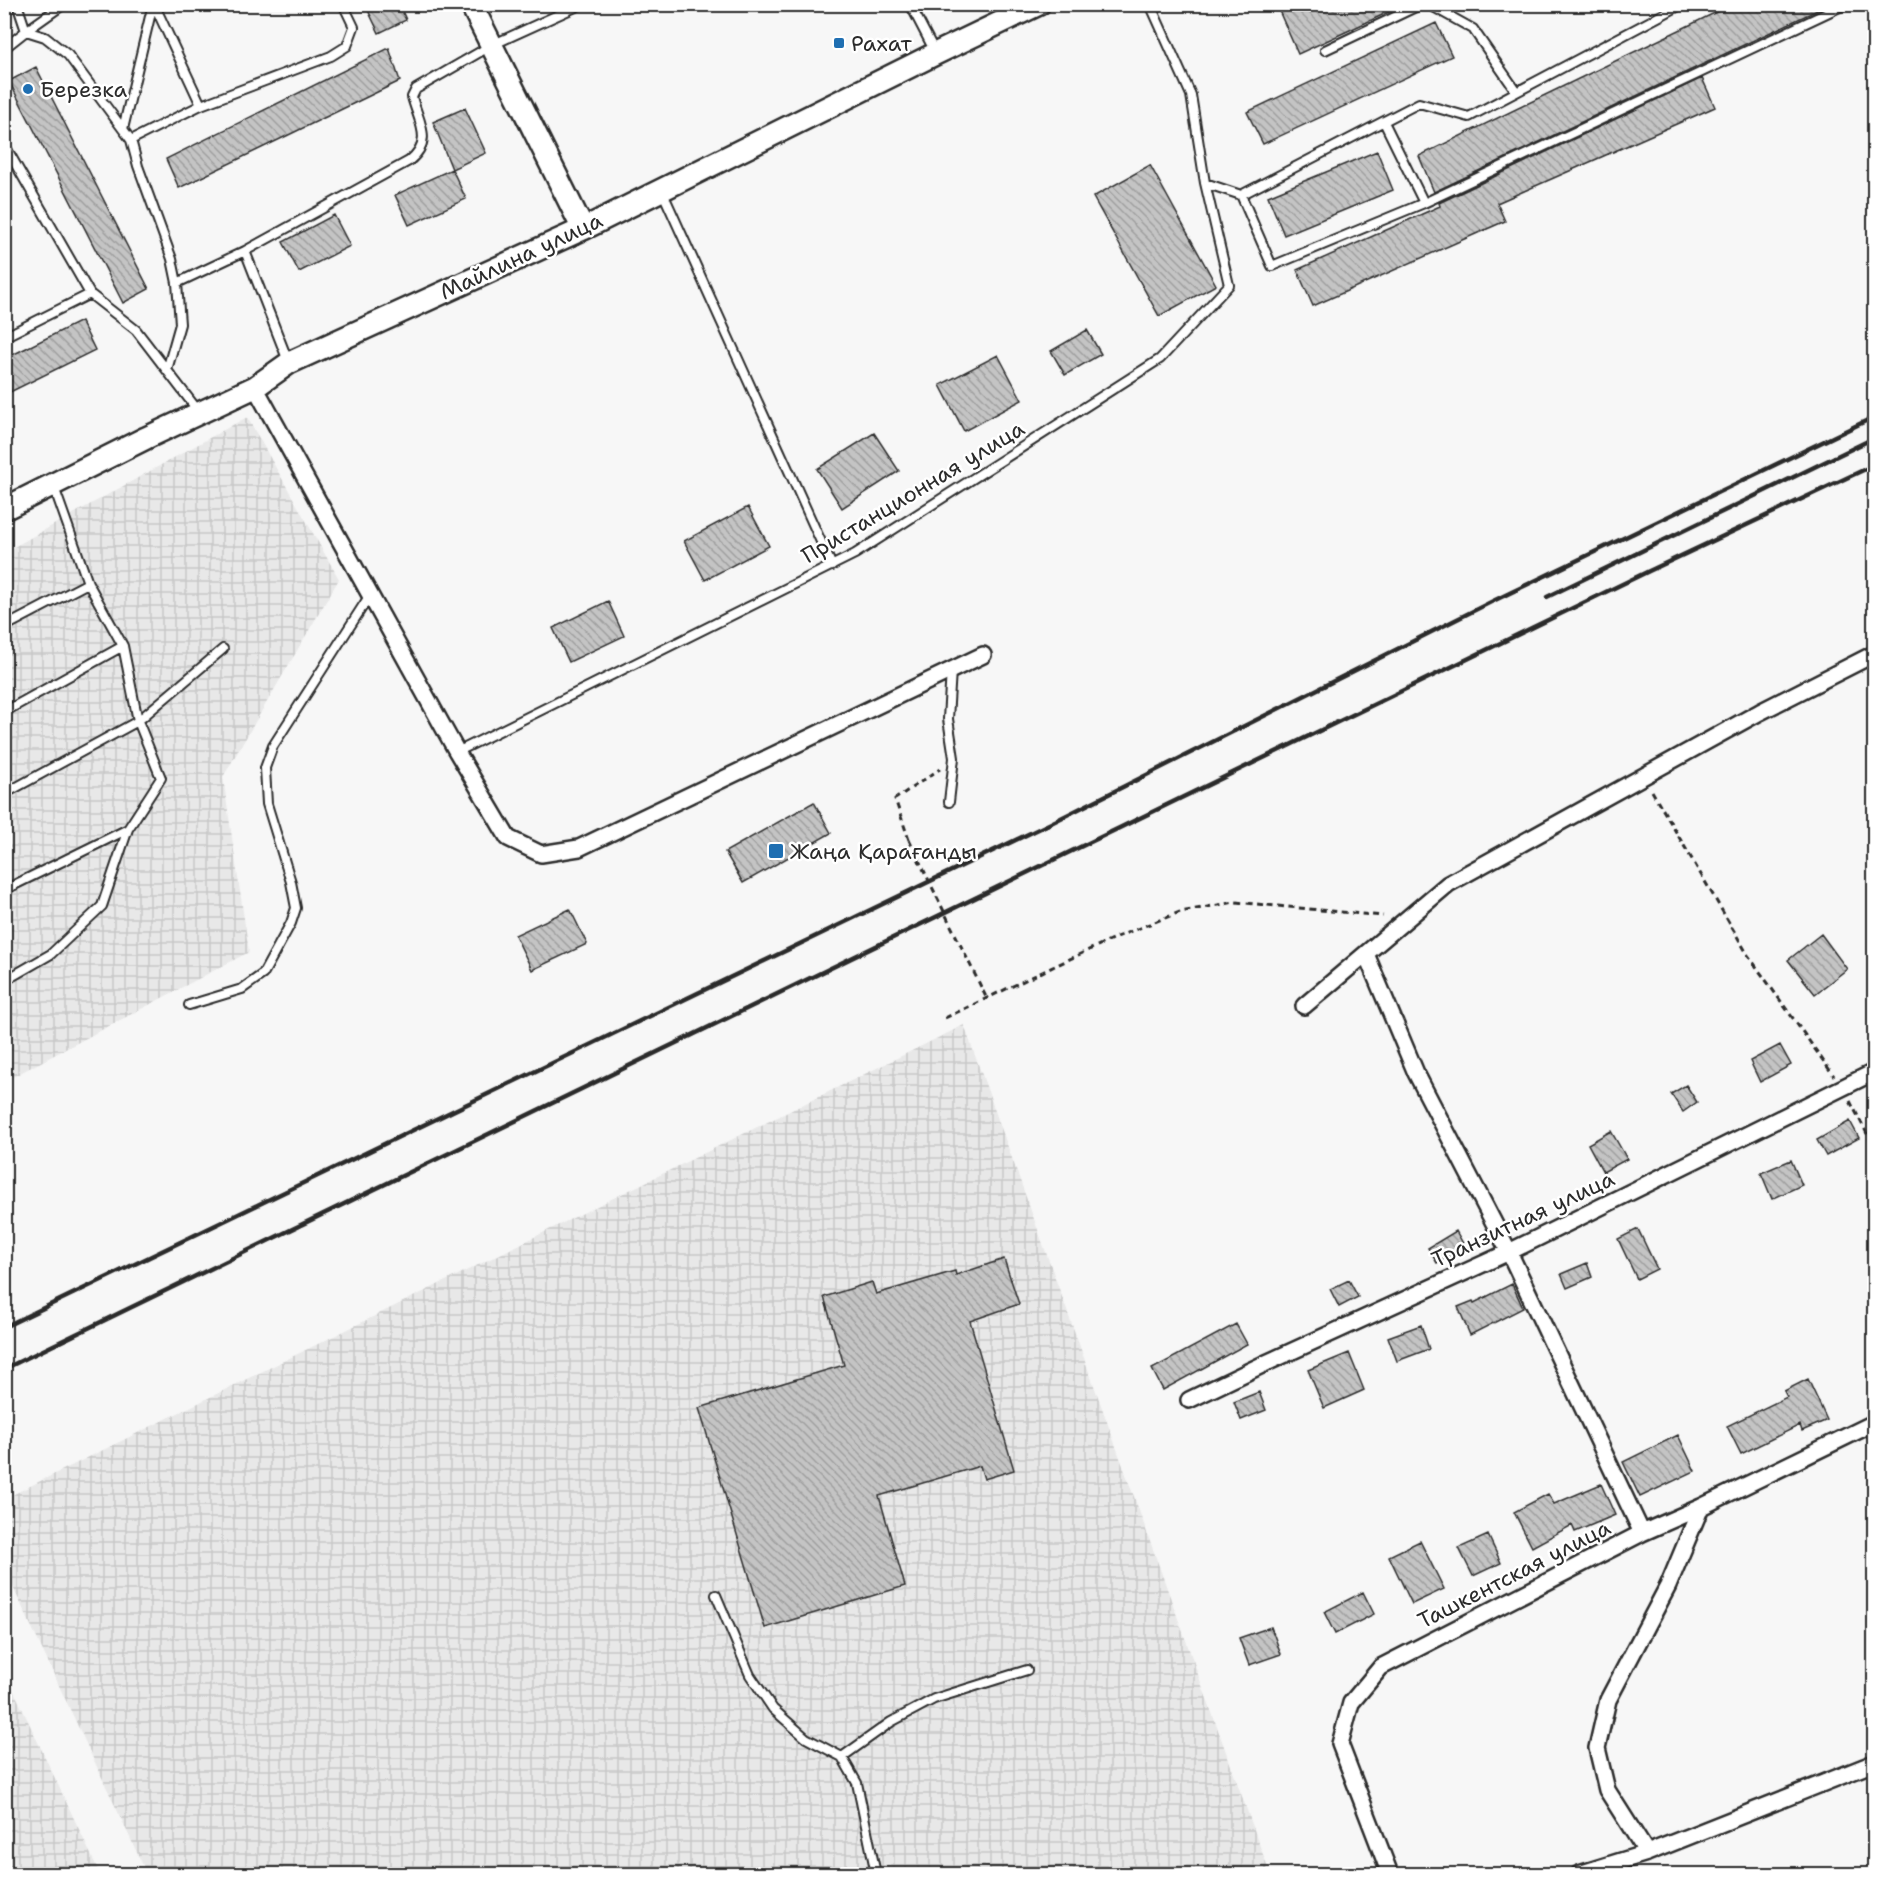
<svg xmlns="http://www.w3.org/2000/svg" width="1879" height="1879" font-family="'Shantell Sans',sans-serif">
	<defs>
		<pattern id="industrial-grid" width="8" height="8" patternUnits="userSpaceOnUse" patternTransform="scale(1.5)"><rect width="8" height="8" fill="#e8e8e8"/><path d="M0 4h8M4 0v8" fill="none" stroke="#c7c7c7"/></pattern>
		<pattern id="building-back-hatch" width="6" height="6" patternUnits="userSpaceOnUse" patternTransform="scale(1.5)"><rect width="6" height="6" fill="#c4c4c4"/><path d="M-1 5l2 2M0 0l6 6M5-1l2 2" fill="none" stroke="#9f9f9f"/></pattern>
	</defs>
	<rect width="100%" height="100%" fill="#f7f7f7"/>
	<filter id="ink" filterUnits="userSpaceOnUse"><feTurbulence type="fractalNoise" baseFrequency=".0167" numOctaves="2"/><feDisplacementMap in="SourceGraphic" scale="12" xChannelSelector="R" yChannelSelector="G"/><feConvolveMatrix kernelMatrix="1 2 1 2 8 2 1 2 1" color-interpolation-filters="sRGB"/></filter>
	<g filter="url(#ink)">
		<path fill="url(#industrial-grid)" d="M247,417L339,579L223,777L249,952L5,1081V552Z
			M964,1025L1270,1874H147L5,1570L4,1499Z
			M4,1672H5L100,1874H5Z"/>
		<path fill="url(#building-back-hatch)" stroke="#2b2b2b" stroke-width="1.5" d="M365,4H399L406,20L379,33Z
			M1276,4H1406L1298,54Z
			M1733,4H1830L1434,192L1419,156Z
			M1436,23L1452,56L1263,144L1247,112Z
			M389,48L400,81L179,188L166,159Z
			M36,67L149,289L123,303L9,81Z
			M1702,78L1715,107L1497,203L1505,221L1313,306L1297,270L1440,206L1439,203Z
			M465,108L486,153L452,169L433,122Z
			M1377,151L1393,190L1284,235L1268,196Z
			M1150,165L1216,285L1159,316L1093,197Z
			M452,169L466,199L409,225L395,195Z
			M334,215L350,246L299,272L283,242Z
			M81,321L95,350L4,395V359Z
			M1087,330L1101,354L1065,375L1051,351Z
			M998,355L1022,400L964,431L940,385Z
			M874,433L899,471L842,508L817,469Z
			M748,507L769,546L705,580L684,541Z
			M608,601L624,636L569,662L553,628Z
			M814,802L831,833L743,883L725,852Z
			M570,909L587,944L532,970L515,935Z
			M1821,934L1847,969L1815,994L1788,960Z
			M1780,1045L1791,1065L1760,1082L1750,1061Z
			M1686,1085L1697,1102L1683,1112L1671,1094Z
			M1850,1121L1859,1138L1826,1156L1817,1140Z
			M1611,1131L1627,1159L1603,1172L1588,1144Z
			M1791,1160L1802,1185L1772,1199L1761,1173Z
			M1638,1229L1657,1269L1637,1279L1618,1239Z
			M1456,1231L1465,1247L1437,1263L1428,1248Z
			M1004,1259L1019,1304L970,1321L1014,1470L984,1479L980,1466L879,1496L905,1586L765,1628L699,1408L844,1365L824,1297L872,1282L876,1294L955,1271L956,1275Z
			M1587,1263L1592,1277L1567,1288L1561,1274Z
			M1349,1280L1358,1297L1339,1307L1330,1289Z
			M1512,1284L1523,1308L1470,1335L1458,1307L1473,1301L1474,1303Z
			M1236,1324L1247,1344L1163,1390L1152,1369Z
			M1421,1325L1429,1349L1397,1361L1388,1337Z
			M1349,1353L1364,1390L1324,1408L1308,1370Z
			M1808,1379L1827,1420L1802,1431L1800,1425L1741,1454L1727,1426L1787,1397L1784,1391Z
			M1259,1392L1266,1410L1241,1420L1234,1402Z
			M1678,1435L1695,1471L1640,1497L1623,1462Z
			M1601,1484L1615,1515L1575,1532L1572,1525L1532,1547L1514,1512L1548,1494L1554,1504Z
			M1488,1535L1501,1563L1473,1576L1459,1548Z
			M1420,1541L1444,1589L1412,1604L1389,1556Z
			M1363,1592L1374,1614L1335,1634L1324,1612Z
			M1271,1627L1281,1654L1249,1665L1239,1638Z"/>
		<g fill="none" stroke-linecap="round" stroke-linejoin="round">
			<defs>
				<path id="lane" d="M17,4L26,31L64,4
					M154,4L201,105
					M910,4L935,52
					M1428,4L1473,29L1516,91
					M1325,50L1422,4
					M4,51L7,46L26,31L45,37L68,55L131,140L138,166L172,259L177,283L180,324L167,370
					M1384,122L1424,203
					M123,129L153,4
					M131,140L201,105L331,56L347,46L354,27L343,4
					M4,144L90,294L136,330L199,412
					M1205,183L1241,195L1419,103L1469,117L1677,7
					M662,191L832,566
					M1241,195L1272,266L1424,203L1846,4
					M245,251L288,361
					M177,283L245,251L409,161C434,141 419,123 412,97L416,89L492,45L582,4
					M4,337L90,294
					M4,627L88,583
					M4,712L123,646
					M457,752L855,554L1160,359L1229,285L1205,183L1191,95L1150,4
					M4,794L138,721L223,649
					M949,802L954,758L948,719L951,670
					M4,890L128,829
					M4,981L51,954L102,906L128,829L161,778L138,721L123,646L88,583L54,487
					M189,1005L242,989L263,974L291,923L296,908L291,882L267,804L265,768L273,746L370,595
					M716,1595L750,1675L773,1709L806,1738L842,1757L857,1783L876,1874
					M842,1757L891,1722L934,1699L1027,1670"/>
				<path id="street" d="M255,387L457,752L508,838L541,854L579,848L983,655
					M1366,954L1416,1073L1509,1252L1642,1533
					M1304,1006L1448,884L1760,712L1874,654
					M1189,1400L1264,1364L1509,1252L1874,1072
					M1647,1853L1607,1790L1597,1748L1608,1700L1668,1586L1701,1507
					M1390,1874L1340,1744L1351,1703L1381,1667L1642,1533L1701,1507L1874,1423
					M1579,1874L1647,1853L1874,1763"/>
				<path id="secondary" d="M471,4L583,229
					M4,509L146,438L255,387L289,363L583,229L935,54L1039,4"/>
			</defs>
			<use href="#lane" stroke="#2b2b2b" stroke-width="12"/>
			<use href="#street" stroke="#2b2b2b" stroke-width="20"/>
			<use href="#secondary" stroke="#2b2b2b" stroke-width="26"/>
			<path stroke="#2b2b2b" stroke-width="3" stroke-dasharray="6 4.5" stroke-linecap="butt" d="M1652,791L1748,955L1834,1076
				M909,840L895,799L940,769
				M945,1018L1114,938L1180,912L1235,902L1383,916
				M1850,1101L1874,1147"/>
			<use href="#lane" stroke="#fff" stroke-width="8"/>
			<use href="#street" stroke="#fff" stroke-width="15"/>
			<use href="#secondary" stroke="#fff" stroke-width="21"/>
			<path stroke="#2b2b2b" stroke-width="4.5" d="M1547,597L1874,438
				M4,1327L1051,823L1491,602L1874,417
				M4,1369L1649,571L1874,465"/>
			<path stroke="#2b2b2b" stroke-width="3" stroke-dasharray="6 4.5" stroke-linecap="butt" d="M909,840L986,997"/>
		</g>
	</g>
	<g fill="#1f6fb2" stroke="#fff" stroke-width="2">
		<rect x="833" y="37" width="12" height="12" rx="3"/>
		<circle cx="28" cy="89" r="6"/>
		<rect x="768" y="843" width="16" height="16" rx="3"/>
	</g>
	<g text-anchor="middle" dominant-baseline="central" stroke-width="5" stroke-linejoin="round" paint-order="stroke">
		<g font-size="22" fill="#2b2b2b" stroke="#fff" text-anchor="start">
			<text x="851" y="43">Рахат</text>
			<text x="40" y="89">Березка</text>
			<text x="790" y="851">Жаңа Қарағанды</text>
		</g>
		<g font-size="22" fill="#2b2b2b" stroke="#fff">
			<text transform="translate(521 256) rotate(-25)">Майлина улица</text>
			<text transform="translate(913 492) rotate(-31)">Пристанционная улица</text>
			<text transform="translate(1523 1219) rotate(-25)">Транзитная улица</text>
			<text transform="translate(1514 1574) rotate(-27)">Ташкентская улица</text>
		</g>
	</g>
	<rect width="1879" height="1879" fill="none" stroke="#fff" stroke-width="24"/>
	<rect x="12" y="12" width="1855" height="1855" fill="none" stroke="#2b2b2b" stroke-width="2" filter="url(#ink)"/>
</svg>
